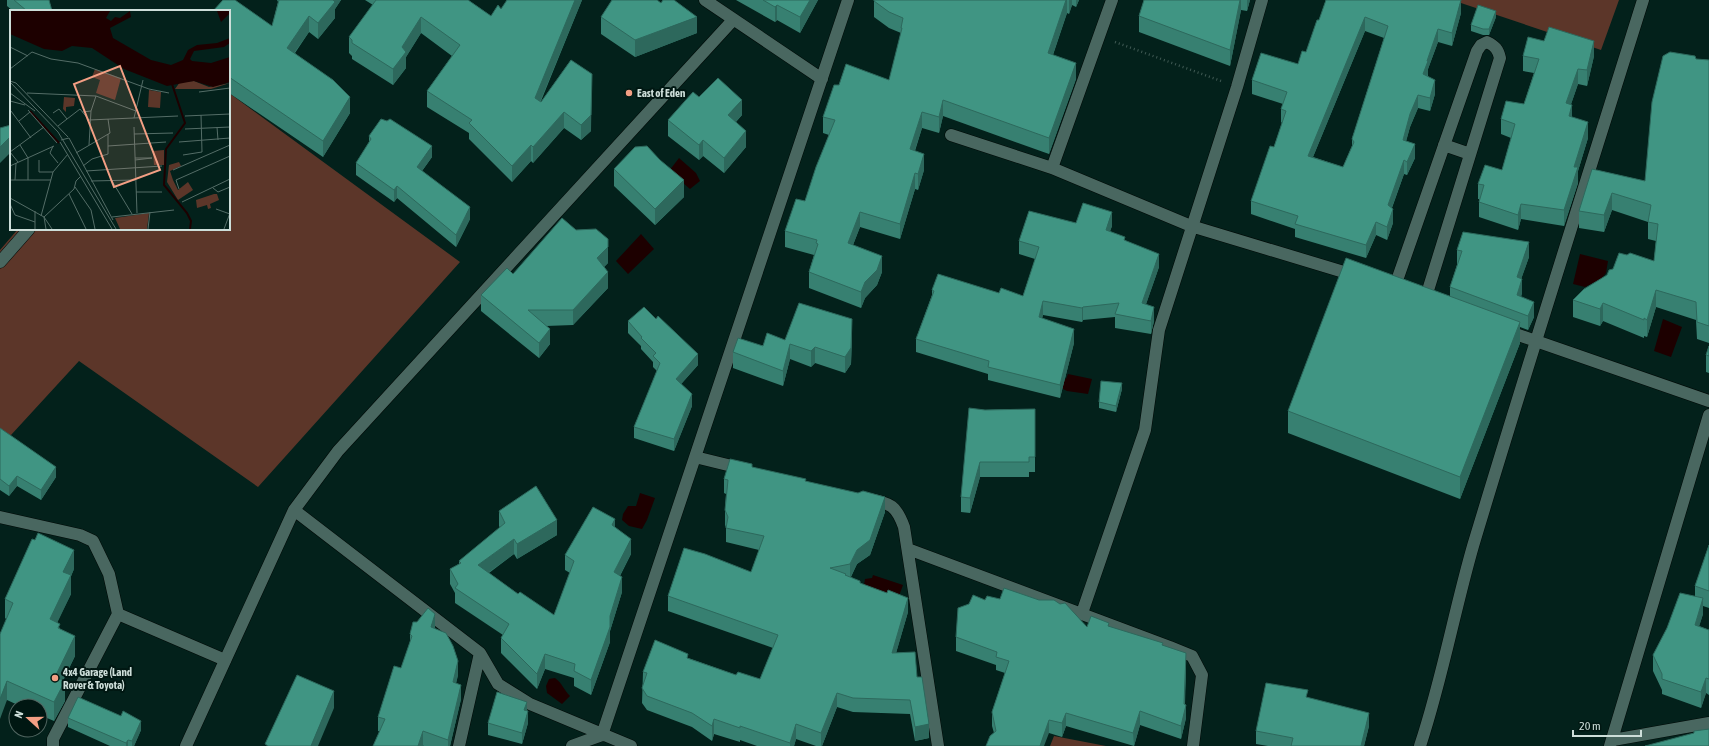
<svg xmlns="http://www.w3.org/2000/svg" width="1709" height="746" font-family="'Asap Condensed',sans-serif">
	<rect width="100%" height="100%" fill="#03211b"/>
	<path fill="#5c3629" d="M1452,0H1619L1601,50Z
		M229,93L460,262L258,487L79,361L0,447V250L18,229H229Z
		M1054,736L1106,746H1050Z"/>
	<path fill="#1d0000" d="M679,158L696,173L700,181L690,189L669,171Z
		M641,234L654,249L628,274L616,261Z
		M1580,254L1608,261L1606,273L1601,279L1585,287L1573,284Z
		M1663,319L1682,327L1671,357L1654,351Z
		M1068,374L1092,379L1088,394L1067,391L1059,387L1061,379H1066Z
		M640,493L655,498L647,520L642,529L629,526L622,520L623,514L628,506H636Z
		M873,575L903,585L896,604L864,585L865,579L872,578Z
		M555,678C563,684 563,689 570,696L562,704L547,693L546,686L549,679Z"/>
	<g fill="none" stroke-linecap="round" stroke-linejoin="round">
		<defs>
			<path id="lane" d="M0,517L80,535L93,541L109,574L118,614L225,660
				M53,746V739L118,614"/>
			<path id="street" d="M705,0L822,79
				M951,135L1052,168L1191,226L1357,276
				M1444,145L1470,154
				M1052,168L1112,0
				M0,262L29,229
				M1394,289L1477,51L1481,45L1487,42C1495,46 1498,49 1500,58L1425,300
				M1504,330L1709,401
				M695,457L744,469
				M869,499C891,504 896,505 904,527L938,746
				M294,510L480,653L459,746
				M908,549L1170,647L1192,656L1202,675L1193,746
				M1082,613L1145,430L1159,330L1237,87L1262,0
				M480,653L498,684L530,704L631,746
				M602,735L848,0
				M1613,740L1709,723
				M186,746L294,510L338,451L733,20
				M572,746L602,735
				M1420,746C1442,680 1454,612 1473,546C1528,363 1586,182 1643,0
				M1610,746L1709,415"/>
		</defs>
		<use href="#lane" stroke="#000906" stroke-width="13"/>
		<use href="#street" stroke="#000906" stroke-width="13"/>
		<path stroke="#405a54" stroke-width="2.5" stroke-dasharray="1 3" stroke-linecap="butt" d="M1115,42L1221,81"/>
		<use href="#lane" stroke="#496760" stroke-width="12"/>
		<use href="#street" stroke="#496760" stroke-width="12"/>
	</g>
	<path fill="#378071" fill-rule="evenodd" d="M7,0H49L52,11H13L7,6Z
		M277,0H341L335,9V18L318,39L309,32L295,53L350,113L323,157L229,93V11L272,26L278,2Z
		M365,0H469H468L491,16L501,9L582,0L541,101V102L571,60L591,131L581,140L564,128L533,163L531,161L512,182L469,139V133L427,107V91L452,56L421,33L406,57V68L393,85L352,59V56L349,53V37L373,5Z
		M736,0H818L800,33L777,20L775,22Z
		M874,0H1079L1076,7L1072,5L1069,14L1067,13L1053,55L1076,79L1049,154L943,116L939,133L922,128L915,151L924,170L918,190L915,189L900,239L860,227L853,245L882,272L877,285L865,298L861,308L809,288V272L814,255L785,247V231L805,201L829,135L823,133V117L839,85L889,80L901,36V33L889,28L874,17Z
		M1144,0H1250L1247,11L1241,10L1230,66L1139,32V16Z
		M1326,0L1461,13L1452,46L1438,42L1428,69V76L1435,94L1430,111L1418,108L1410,127L1406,141L1415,158L1407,175L1404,174L1392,208L1393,223L1387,240L1376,235L1366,258L1295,237V229L1251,214V201L1274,147L1282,123L1281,122V109L1283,104L1252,94V80L1298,64L1306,52L1319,20ZM1365,31L1384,38L1352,139V146L1343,167L1313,157Z
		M601,17L697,33L635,57L601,34Z
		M1496,17L1489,35H1483L1471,31V25Z
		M1544,41L1594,56L1587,86L1578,84L1571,104L1572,117L1588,138L1578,171V183L1564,226L1521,219L1518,230L1479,217V199H1478V184L1502,170L1511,138L1501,134V119L1524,104L1534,73L1523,71V56Z
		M1696,59L1709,60V343L1697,339L1696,320L1656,307L1647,337L1644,336V338L1603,321L1600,326L1573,317V300L1607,275L1627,255L1654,261L1656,241L1648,239V222L1612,210L1604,232L1579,228V211L1592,169L1645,181Z
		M699,97L742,115L736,122L746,147L724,173L703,156L699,160L668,136V120Z
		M369,136L432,157L422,171L470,219L456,247L397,198L394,202L356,175V163L369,143Z
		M660,160L684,197L655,225L614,186V169Z
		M1076,223L1112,226L1110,231L1125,240L1159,267L1146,304L1154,321L1151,334L1115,328V317L1083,320L1082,322L1043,315L1042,318L1074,343L1060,398L988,380V374L916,352V339L932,295V290L999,293L1023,296L1035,259L1019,254V241Z
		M1457,250L1529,257L1521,279L1522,293L1521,297L1534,317L1528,330L1520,327V343L1460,499L1288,433V411L1450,296V287L1457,265Z
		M608,263L604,267L608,288L573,325L546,326L550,344L539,358L481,311V295L513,274Z
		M628,321L698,365L681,384L692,406L674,451L634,438V427L657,371L653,367V362L641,349V346L628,333Z
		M852,335L851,364L845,373L815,363L811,367L790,359L783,386L733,368V352L785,340Z
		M1709,346V373L1706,372V355Z
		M1122,389L1116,412L1099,408V402Z
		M1035,409V472H1029V477H980L970,513L961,512V497L985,410Z
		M0,428L56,477L41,500L17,486L9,496L0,490Z
		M752,467L806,481L885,512L870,555L857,564L851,577L908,612L896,653L917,677L929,738L915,741L910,714L853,712L837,707L822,746H816L796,739L794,746H757L740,740V742L714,734L712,741L692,727L647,710L642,703L643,672L688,658L736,675L760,679L773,648L668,611V596L751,572L759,550L726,542V528L725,525V510L726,494L724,493V479Z
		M499,511L557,535L517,559L514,554L489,573L518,594L554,615L570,573L565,570V555L615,527L631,554L620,576L622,592L610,631V642L591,695L574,686V678L545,669L537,689L501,653V638L503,635L455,603V593L450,584V569L459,564V561L500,528L499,526Z
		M1709,545V608L1703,606V614L1699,626L1709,630V695L1706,693L1701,708L1662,694V690L1653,671V655L1695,596V586Z
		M74,569L71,576V594L57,622L60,629L75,656L63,681L65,701L54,721L40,715V706H20L7,700L6,619L5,618V599Z
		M985,600L1087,627H1109L1163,645L1186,667L1185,704L1186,718L1181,739L1140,725L1134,746L1066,726L1062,737L1049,733H994L992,726V712L1005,673L996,670V665L956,651V637Z
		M417,622L435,628V629L458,675L456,683L461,699L450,746H424L378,731V717L401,668L410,643V634Z
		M1308,698L1369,726L1364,746H1268L1256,744V731Z
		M68,718L141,730L134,746H110L68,727Z
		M488,723H528L522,744L488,735Z"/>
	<path fill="#2d685c" d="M332,0H341L335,9V18L318,39V23Z
		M575,0H582L535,114V98Z
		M810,0H818L800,33V17Z
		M1066,0H1067V13L1048,69V53Z
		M1069,0H1072V5L1069,14Z
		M1076,0H1079L1076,7Z
		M1240,0H1241V10L1230,66V50Z
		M1247,0H1250L1247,11Z
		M1461,0V13L1452,46V33Z
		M777,5V20L775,22V7Z
		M1496,11V17L1489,35V29Z
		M309,16V32L287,63V48Z
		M421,17V33L406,57V68L393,85V69L402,47Z
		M697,17V33L635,57V40Z
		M1365,17V31L1308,169V156Z
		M1438,29V42L1428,69V74L1423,87V74L1427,61Z
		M1594,41V56L1587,86V70Z
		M1076,63V79L1049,154V138Z
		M1578,69V84L1566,119V103Z
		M592,74L591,131L581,140V125Z
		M1435,80V94L1430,111V98Z
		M1418,95V108L1410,127L1403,153V140L1410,114Z
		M350,97V113L323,157V141Z
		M742,100V115L728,130V115Z
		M943,100V116L939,133V117Z
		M1572,105V120L1569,116Z
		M564,112V128L533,163V147Z
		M922,112V128L910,165V149Z
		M1588,122V138L1578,171V183L1564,226V210L1574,167Z
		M746,131V147L724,173V158Z
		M11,136V152L0,163V147Z
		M703,140V156L699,160V145Z
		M1415,144V158L1407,175V162Z
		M531,145V161L512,182V166Z
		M432,146V157L417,178V167Z
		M924,154V170L918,190V174Z
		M1404,160V174L1388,218V205Z
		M915,173V189L900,239V224Z
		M684,180V197L655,225V209Z
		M397,186V198L394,202V190Z
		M1612,193V210L1604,232V215Z
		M1521,204V219L1518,230V215Z
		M470,207V219L456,247V235Z
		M1393,209V223L1387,240V227Z
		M860,212V227L848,258V243Z
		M1112,212V226L1106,243V230Z
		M1376,222V235L1366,258V245Z
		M1529,242V257L1517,291V277Z
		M608,247V263L597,274V258Z
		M1159,254V267L1142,316V303Z
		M882,256V272L877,285L865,298L861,308V292L865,282Z
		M608,272V288L573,325V310Z
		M1522,279V293L1517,310V295Z
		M1656,290V307L1647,337V320Z
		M1043,301V315L1039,331V317Z
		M1534,302V317L1528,330V316Z
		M1603,303V321L1600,326V309Z
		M1083,307V320L1082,322V308Z
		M1154,307V321L1151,334V321Z
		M852,319V335L851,364L845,373V357Z
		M1520,322V343L1460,499V477Z
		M550,329V344L539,358V343Z
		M1074,329V343L1060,398V385Z
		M790,344V359L783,386V371Z
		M815,347V363L811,367V351Z
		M698,354V365L676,390V379Z
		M1122,383V389L1116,412V406Z
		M692,394V406L674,451V439Z
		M980,462V477L970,513V498Z
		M56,467V477L41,500V490Z
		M17,476V486L9,496V486Z
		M885,497V512L870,555L857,564L850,578V564L857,550Z
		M615,519V535L612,525Z
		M557,520V535L517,559V544Z
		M514,539V554L478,580V565Z
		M631,539V554L614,587V572Z
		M74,550V569L71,576V594L50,638V619L63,572Z
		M622,577V592L610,631V642L591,695V680Z
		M908,598V612L892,667V653Z
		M1703,598V614L1695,640V625Z
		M435,614V628L431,641V627Z
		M75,636V656L55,696V677Z
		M1186,653V667L1184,713L1186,705V718L1181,739V726L1184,704Z
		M545,654V669L537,689V674Z
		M458,661V675L453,697V682Z
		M1706,678V693L1701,708V692Z
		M7,681V700L0,719V699Z
		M65,681V701L54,721V702Z
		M461,685V699L450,746H448V740Z
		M334,691V708L318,746H311Z
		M837,693V707L822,746H821V733Z
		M527,702V713L524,710Z
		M528,711V723L522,744V733Z
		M1140,711V725L1134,746L1133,733Z
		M1066,713V726L1062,737V723Z
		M1369,713V726L1364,746H1361Z
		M714,719V734L712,741V726Z
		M1049,720V733L1044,746H1040Z
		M141,721V730L134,746H132V741Z
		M796,724V739L794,746H790V743Z
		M929,724V738L915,741V727Z
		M423,731V746H418Z
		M128,740V746H126V743Z"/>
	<path fill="#409583" stroke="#2d685c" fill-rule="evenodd" d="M14,0H49L52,11H27Z
		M223,0H235L272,26L279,0H333L335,2L318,23L309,16L287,48L333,80L350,97L323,141L229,77V11H213Z
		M376,0H468L491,16L498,5L501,9L507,0H575L535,98L541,102L571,60L592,74L591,115L581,125L564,112L533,147L531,145L512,166L469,123L472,120L427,91L460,45L421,17L402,47L406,52L393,69L352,43V40L349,37Z
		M612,0H657L661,3L663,0H674L697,17L635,40L601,17Z
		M763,0H810L800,17L777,5L775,7Z
		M874,0H1066L1048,53L1076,63L1049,138L943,100L939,117L922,112L910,149L924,154L918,174L915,173L900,224L860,212L848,243L882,256L877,270L865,282L861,292L809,272L818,244L816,243L817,240L785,231L796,199L805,201L816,167L835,120L823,117L834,85H839L846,64L889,80L902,28H901L903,18L889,12L874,1Z
		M1144,0H1240L1230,50L1139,16Z
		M1326,0H1461L1452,33L1438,29L1427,61H1428L1423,74L1435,80L1430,98L1418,95L1410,114L1403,140L1415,144L1407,162L1404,160L1388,205L1393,209L1387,227L1376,222L1366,245L1295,224L1298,216L1251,201L1270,146L1274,147L1286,111L1281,109L1287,92L1252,80L1261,53L1298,64L1302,51L1306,52L1317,20H1319ZM1365,17L1388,26L1352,139L1354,142L1343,167L1308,156Z
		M1478,5L1496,11L1489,29H1483L1471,25Z
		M1549,27L1594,41L1587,70L1578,69L1566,103L1572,105L1569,116L1588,122L1574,167H1578L1564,210L1521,204L1518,215L1479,202L1484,185L1478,184L1485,165L1502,170L1515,124L1501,119L1506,101L1524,104L1539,59L1523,56L1528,37L1544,41Z
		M1670,52L1695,56L1696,59L1709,60V326L1697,322L1696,302L1656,290L1647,320L1644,318V320L1603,303L1600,309L1573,300L1584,289L1607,275L1609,270L1613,269L1619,253L1627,255L1630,253L1654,261L1658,224L1648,222L1651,205L1612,193L1604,215L1579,211L1592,169L1645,181L1652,102L1663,56Z
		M718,78L742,100L728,115L746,131L724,158L703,140L699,145L668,120L693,92L699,97Z
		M381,119L387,121L390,119L432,146L417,167L470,207L456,235L397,186L394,190L356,163L371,139L369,136Z
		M11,125V136L0,147V128Z
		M647,146L660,160L684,180L655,209L614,169L635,147Z
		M1083,203L1112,212L1106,230L1125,237L1124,240L1159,254L1142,303L1154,307L1151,321L1115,314L1119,303L1083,307L1082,308L1043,301L1039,317L1074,329L1060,385L988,367L989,361L916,339L934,291L932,290L938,274L999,293L1001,288L1023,296L1039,247L1019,241L1029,211L1076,223Z
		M562,218L576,230L596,229L608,239V247L597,258L608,272L573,310H528L550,329L539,343L481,295L507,268L513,274Z
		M1463,232L1529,242L1517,277L1522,279L1517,295L1534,302L1528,316L1450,287L1462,251L1457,250Z
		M1346,258L1520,322L1460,477L1288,411Z
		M799,303L852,319L851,348L845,357L815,347L811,351L790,344L783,371L733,352L738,338L763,346L767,333L785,340Z
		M644,307L656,319L658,316L698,354L676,379L692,394L674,439L634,427L660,363L653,356L656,353L641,338L642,337L628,321Z
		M1709,346V356L1706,355Z
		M1101,381L1122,383L1116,406L1099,402Z
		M969,408L985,410L1035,409V457H1029V462H980L970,498L961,497Z
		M0,428L56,467L41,490L17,476L9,486L0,479Z
		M730,459L752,464V467L806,479L805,481L858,493L863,491L885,497L870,540L857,550L850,564L830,568L846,574L845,575L860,581V583L887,593L888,590L908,598L892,653L915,652L917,677H922L929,724L915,727L910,700L853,698L837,693L821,733L796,724L790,743L740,726V728L714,719L712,726L692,713L647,696L642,688L647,673L643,672L655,640L688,654L687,658L736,675L738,672L760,679L778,635L668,596L684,548L705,554L751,572L764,536L726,528L728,517L725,510L728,480L724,479Z
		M536,486L557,520L517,544L514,539L478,565L518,594L520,592L554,615L574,561L565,555L593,507L615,519L612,525L631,539L614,572L622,577L610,616V627L591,680L574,671L575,664L545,654L537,674L501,638L509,624L455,588L458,584L450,569L461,563L459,561L505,523L499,511Z
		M38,533L74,550L63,572L71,575L50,619L60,624L58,628L75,636L55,677L65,681L54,702L7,681L0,699V634L13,603L5,599L32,539L35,540Z
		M1709,545V591L1695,586Z
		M1004,588L1039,600H1054L1060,604L1065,603L1087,627L1091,616L1109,623L1108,626L1163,643L1162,645L1186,653L1184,704L1186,705L1181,726L1140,711L1133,733L1066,713L1062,723L1049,720L1040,746H986L990,736L996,731L992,712L1009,661L996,657L997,652L956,637L958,608L969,604L973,595L985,600L987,596L1000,599Z
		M1680,593L1703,598L1695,625L1709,630V679L1706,678L1701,692L1662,679V674L1653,655L1667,628Z
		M428,608L435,614L431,627L446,633L453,646L458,661L453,682L461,685L448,740L423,731L418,746H373L385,719L378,717L394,666L401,668L412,636L410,634L413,622H417Z
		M297,675L334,691L311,746H268L265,744Z
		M1266,683L1308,690L1306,697L1369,713L1361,746H1291L1293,738L1256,731Z
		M497,692L527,702L524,710L528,711L522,733L488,723Z
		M78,697L121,716L123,711L141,721L132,741L128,740L126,743L68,718Z
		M1709,729V746H1645L1694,733V731Z"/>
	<g fill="#f39f84" stroke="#001712" stroke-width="1.5">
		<circle cx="629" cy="93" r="4"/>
		<circle cx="55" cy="678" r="4"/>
	</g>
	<g text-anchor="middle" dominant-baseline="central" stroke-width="4" stroke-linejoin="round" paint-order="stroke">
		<g font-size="11" font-weight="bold" fill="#cdded9" stroke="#001712" text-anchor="start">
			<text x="637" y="93">East of Eden</text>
			<text x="63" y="672">4x4 Garage (Land<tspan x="63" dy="13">Rover &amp; Toyota)</tspan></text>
		</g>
	</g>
	<g transform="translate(10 10)">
		<rect width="220" height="220" fill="#03211b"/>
		<path d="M85,59L111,68L105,90L86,83L90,70L82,67ZM184,71L199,77L220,73L201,79H165L170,72ZM139,80L151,82L150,98L138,97ZM54,87L65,88L64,96L56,97V102L53,99ZM154,140V155H144L143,141ZM169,152L171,156L160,161L163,170L168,180L178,172L183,180L168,190L157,172L159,155ZM204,184H207L209,190L200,194L201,198L198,199L197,195L187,198L186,190ZM139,203L137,219H110L105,208Z" fill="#5c3629"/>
		<path d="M0,1H100L96,8L101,11L105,7L110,8L120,1L121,7L100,18L103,28L141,50L161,55L173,50L178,40L187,35L207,33L220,28V33L214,37L184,41L180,49L182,51L201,53L220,47V72L203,77L184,71L157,76L114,59L82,38L62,36L52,41L34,39L0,24ZM207,1H220V3L211,12Z" fill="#1d0000"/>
		<path fill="none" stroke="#1d0000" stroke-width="2" d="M162,74L175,113L156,139L154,175L177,203L181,211L180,219M20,101L49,133"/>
		<path fill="none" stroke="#546d67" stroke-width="1" d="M0,37L18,46M0,59L22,42L41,49L68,53L139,79L159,83M0,71L6,73L58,127M0,72L48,122L106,219M189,82L220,78M0,83L25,101M17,83L86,86L126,101M0,91L15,95M18,100L47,133M1,101L21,128M72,102L81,101L86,86M43,103L49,99L57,109M175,106L220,104M124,108L133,70M79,110L168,106M9,111L20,102M48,116L70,99L79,110M124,117L127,203M207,117L208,130M175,119L220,117M124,124L163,123M51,130L59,128L103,210M50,132L102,219M169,132L220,128M10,135L18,148V170M79,135L81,101M43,136L40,143L48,153M98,136L156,132M0,142L34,117M0,142L8,152M66,143L100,123L98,109M173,145L192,142L191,105M125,148H142L125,150M29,150V162H43M0,156L44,136M73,156L82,149L98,144V124M163,160L220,135M76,161L152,156M0,170H41M5,170L6,153M81,171L125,170M102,171L122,204M65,177L81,200L85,219M203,178L208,182L220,177M169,179L166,170L220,146M126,182H152M59,184L76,219M0,188L34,207L42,219M172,192L220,169M0,194L5,205L25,212M206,199L220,204M25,201V219M31,206L43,162L58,144M102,207L164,200M36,219L34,207L64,179L66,171L71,166M138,219L140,202M214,219L220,203"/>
		<path fill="#f39f84" fill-opacity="0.15" stroke="#f39f84" stroke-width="2" d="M110,56L150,160L104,177L64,74Z"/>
		<rect width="220" height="220" fill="none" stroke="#cdded9" stroke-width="2"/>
	</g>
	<g transform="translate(28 718) rotate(291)"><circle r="19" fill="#001712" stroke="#526762"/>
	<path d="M0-3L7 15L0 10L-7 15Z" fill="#f39f84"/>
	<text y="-6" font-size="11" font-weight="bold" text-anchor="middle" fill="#cdded9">N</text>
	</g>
	<path d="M1573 730v6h68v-6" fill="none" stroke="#cdded9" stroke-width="2"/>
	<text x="1579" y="730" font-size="12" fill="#cdded9" stroke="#001712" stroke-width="3" paint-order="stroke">20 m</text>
</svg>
